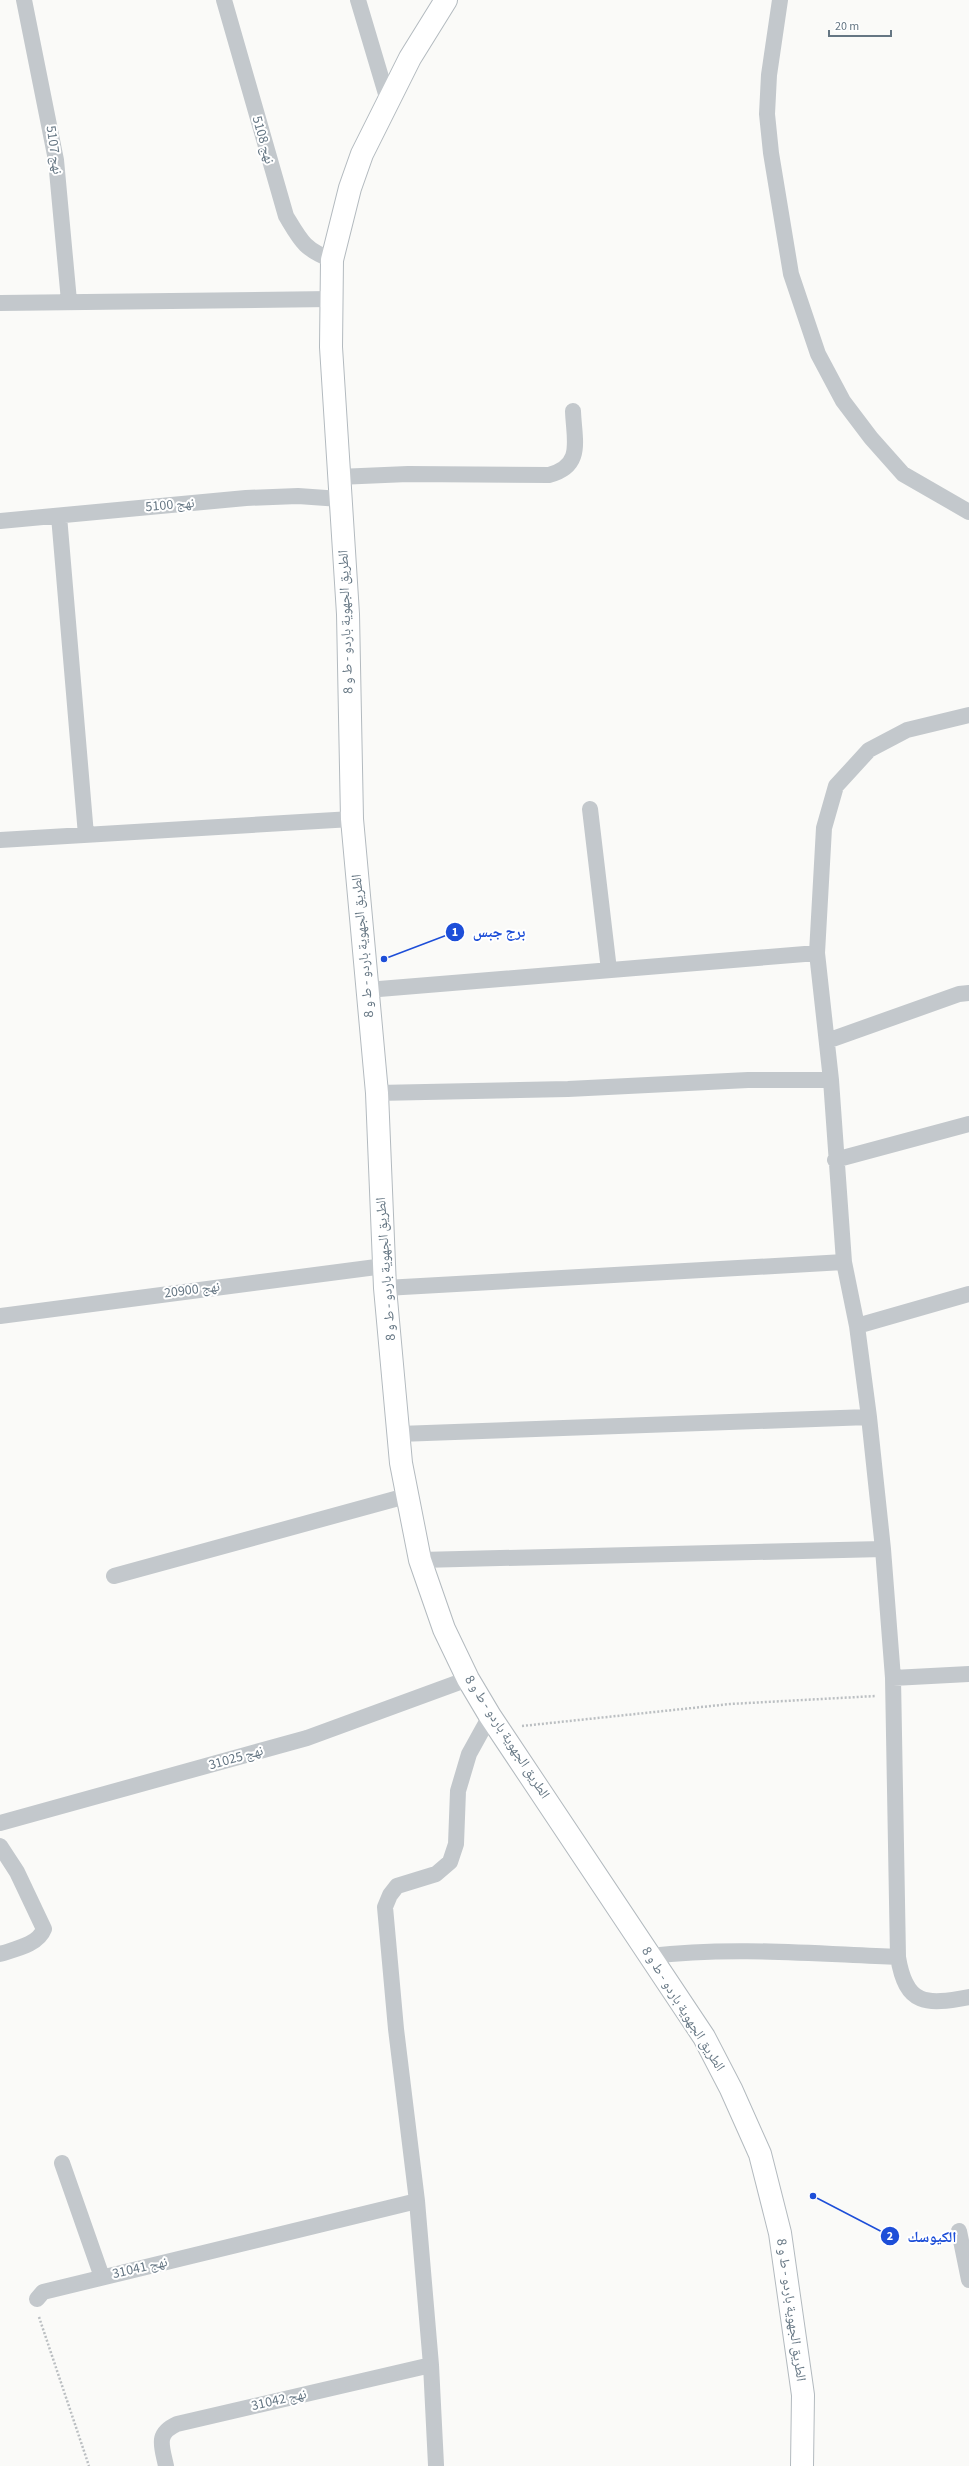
<svg xmlns="http://www.w3.org/2000/svg" width="969" height="2466" font-family="'Source Sans 3','Noto Naskh Arabic',sans-serif">
	<rect width="100%" height="100%" fill="#fafaf8"/>
	<g fill="none" stroke-linecap="round" stroke-linejoin="round">
		<defs>
			<path id="secondary" d="M446,0L410,58L362,154L350,188L332,260L331,347L348,614L352,819L377,1093L385,1288L401,1463L420,1560L444,1629L468,1679L490,1716L704,2037L731,2089L760,2154L780,2233L803,2395L802,2466"/>
		</defs>
		<use href="#secondary" stroke="#b3babf" stroke-width="24"/>
		<path stroke="#bbbfc2" stroke-width="2.5" stroke-dasharray="2 2" stroke-linecap="butt" d="M522,1726L730,1704L876,1696
			M39,2317L89,2466"/>
		<path stroke="#c3c8cc" stroke-width="16" d="M24,0L56,160L69,301
			M224,0L286,216C301,241 304,249 332,260
			M358,0L389,104
			M780,0L769,75L767,114L771,153L791,274L818,354L843,401L871,438L903,474L969,512
			M0,303L331,299
			M338,477L408,474L549,475C584,466 574,440 573,411
			M59,516L86,835
			M0,521L246,498L298,496L340,499
			M969,715L907,730L869,750L836,786L824,828L817,953L831,1080L844,1262L857,1326L869,1417L883,1549L893,1678L898,1957C906,2006 926,2005 969,1997
			M590,809L609,970
			M0,840L352,819
			M367,990L817,953
			M827,1041L959,994L969,993
			M377,1093L568,1089L748,1080H831
			M835,1160L969,1124
			M385,1288L844,1262
			M0,1316L384,1266
			M857,1326L969,1294
			M399,1434L869,1417
			M420,1560L883,1549
			M114,1576L406,1496
			M893,1678L969,1674
			M0,1823L307,1738L468,1679
			M0,1846L17,1872L44,1929C38,1945 15,1949 0,1954
			M650,1956C732,1946 816,1954 898,1957
			M62,2163L102,2277
			M959,2231L969,2280
			M37,2299L43,2292L417,2201
			M436,2465L431,2365L417,2201L396,2029L385,1907L390,1895L397,1886L436,1874L450,1862L456,1844L458,1791L469,1754L490,1716
			M166,2466C162,2446 155,2434 177,2424L431,2365"/>
		<use href="#secondary" stroke="#fff" stroke-width="22"/>
	</g>
	<g text-anchor="middle" dominant-baseline="central" stroke-width="4" stroke-linejoin="round" paint-order="stroke">
		<g font-size="14" fill="#657683" stroke="#fff">
			<text transform="translate(263 140) rotate(74)">نهج 5108</text>
			<text transform="translate(54 150) rotate(82)">نهج 5107</text>
			<text transform="translate(170 505) rotate(-5)">نهج 5100</text>
			<text transform="translate(346 622) rotate(-92)">الطريق الجهوية باردو - ط و 8</text>
			<text transform="translate(363 946) rotate(-95)">الطريق الجهوية باردو - ط و 8</text>
			<text transform="translate(386 1269) rotate(-94)">الطريق الجهوية باردو - ط و 8</text>
			<text transform="translate(192 1290) rotate(-7)">نهج 20900</text>
			<text transform="translate(507 1737) rotate(57)">الطريق الجهوية باردو - ط و 8</text>
			<text transform="translate(236 1758) rotate(-16)">نهج 31025</text>
			<text transform="translate(683 2009) rotate(58)">الطريق الجهوية باردو - ط و 8</text>
			<text transform="translate(140 2268) rotate(-13)">نهج 31041</text>
			<text transform="translate(791 2310) rotate(82)">الطريق الجهوية باردو - ط و 8</text>
			<text transform="translate(279 2400) rotate(-13)">نهج 31042</text>
		</g>
	</g>
	<path fill="none" stroke="#1d4ed8" stroke-width="1.5" d="M384 959L455 932M813 2196L890 2236"/>
	<g fill="#1d4ed8" stroke="#fff" stroke-width="1.5">
		<circle cx="384" cy="959" r="4"/>
		<circle cx="813" cy="2196" r="4"/>
		<circle cx="455" cy="932" r="10"/>
		<circle cx="890" cy="2236" r="10"/>
	</g>
	<g font-size="12" text-anchor="middle" font-weight="bold" fill="#fff">
		<text x="455" y="936">1</text>
		<text x="890" y="2240">2</text>
	</g>
	<g font-size="15" text-anchor="middle" font-weight="bold" fill="#1d4ed8" stroke="#fff" stroke-width="4" stroke-linejoin="round" paint-order="stroke">
		<text x="499" y="937">برج جبس</text>
		<text x="932" y="2242">الكيوسك</text>
	</g>
	<path d="M829 30v6h62v-6" fill="none" stroke="#657683" stroke-width="2"/>
	<text x="835" y="30" font-size="12" fill="#657683" stroke="#ffffff" stroke-width="3" paint-order="stroke">20 m</text>
</svg>
